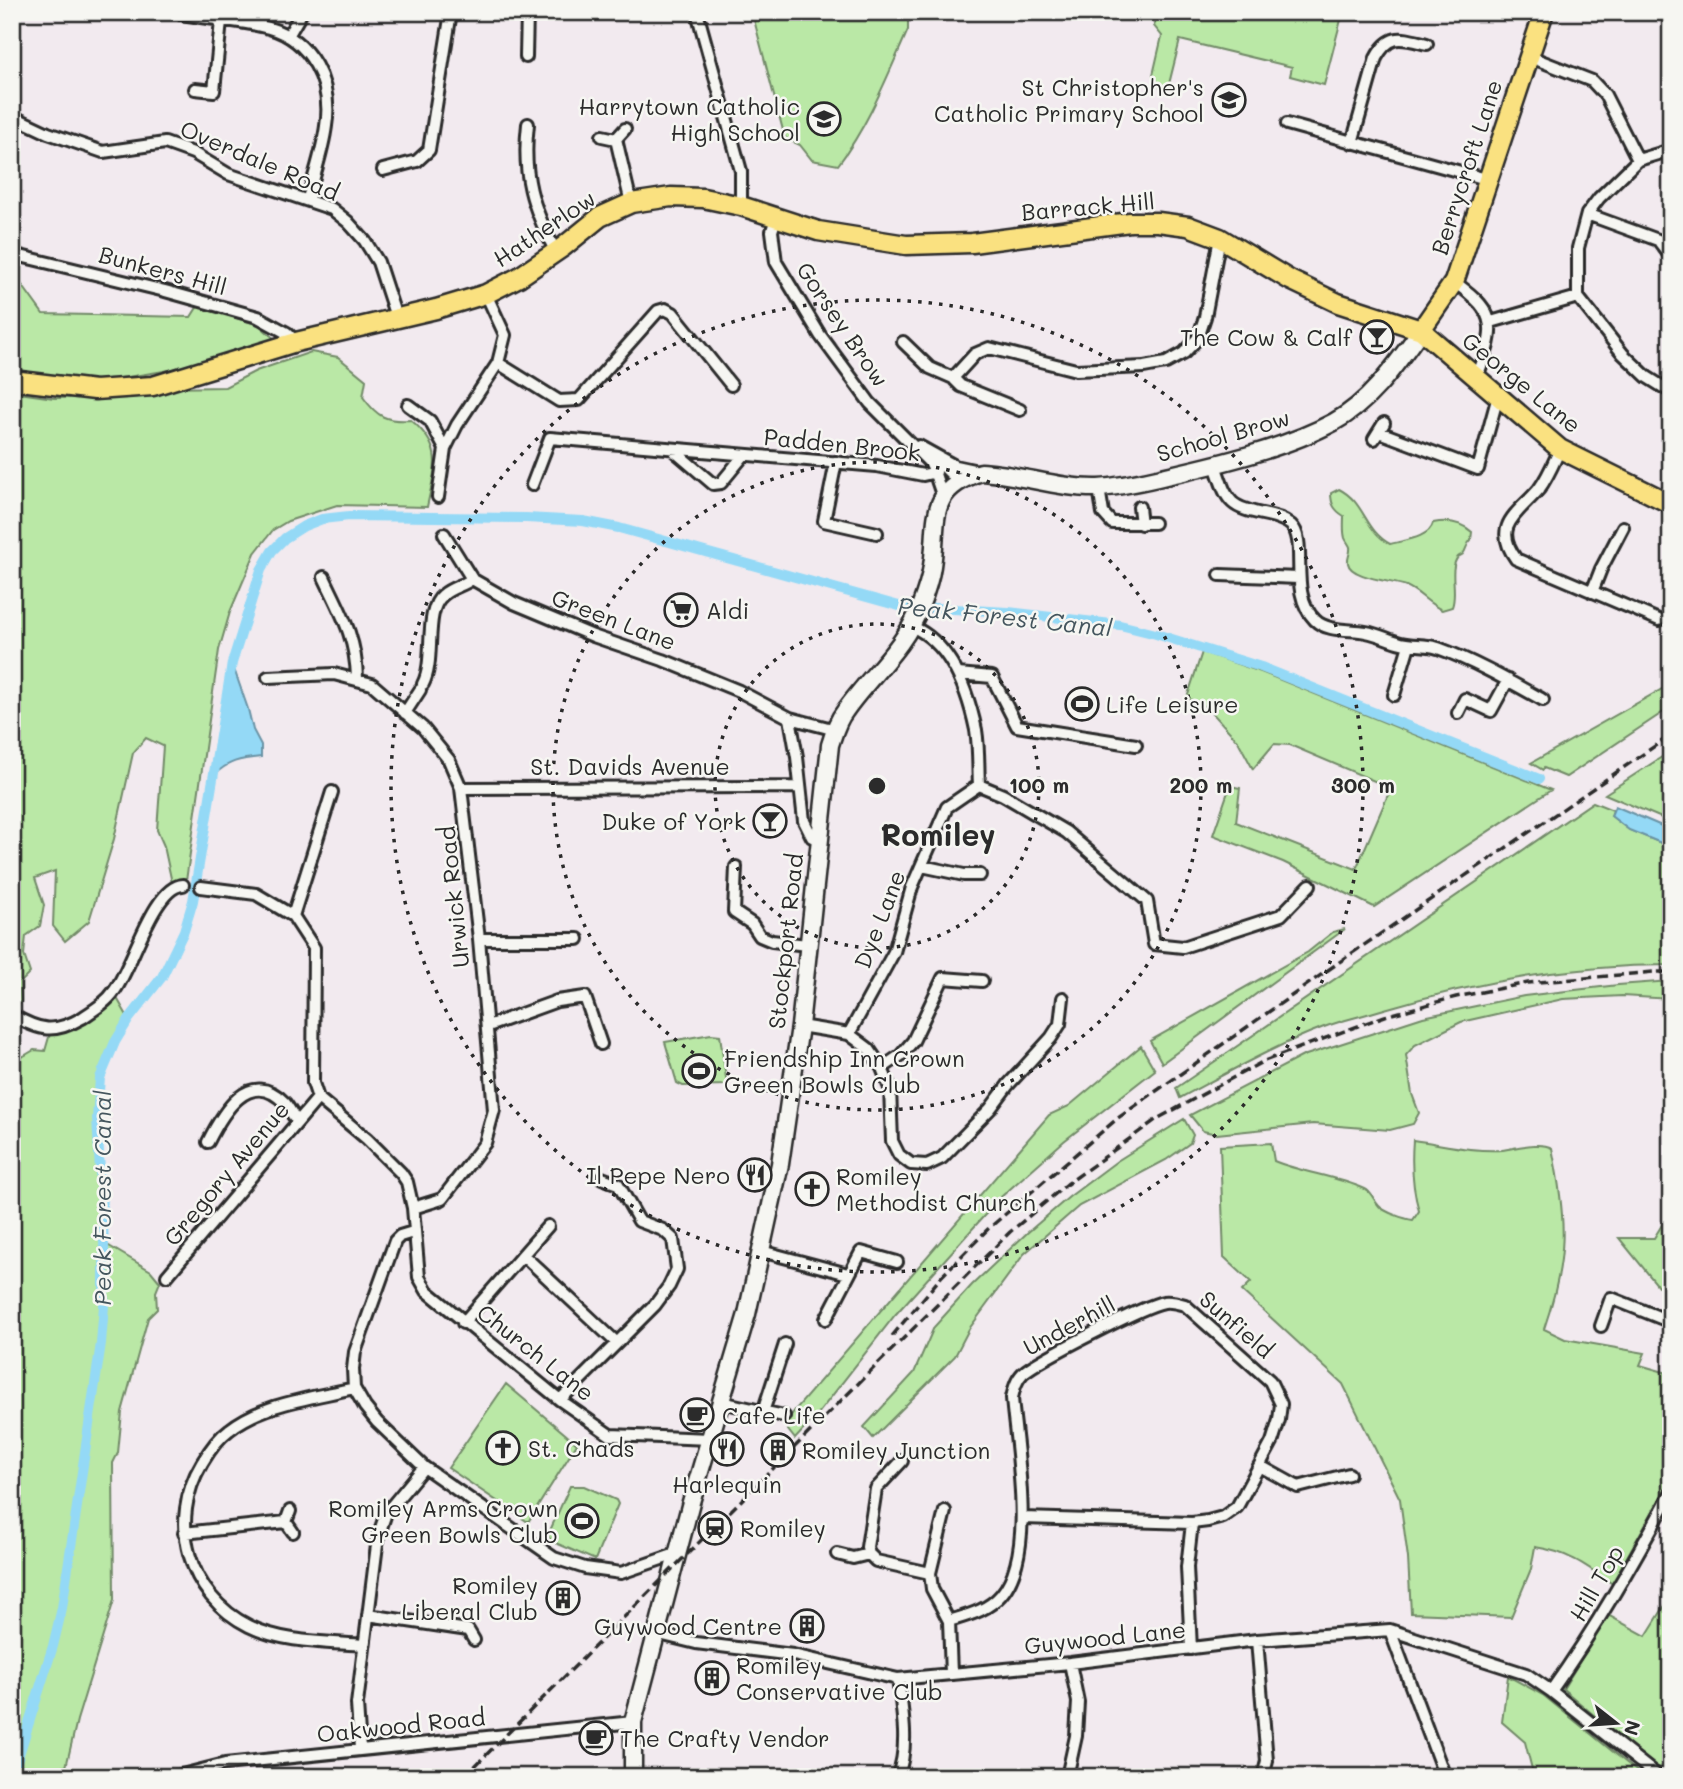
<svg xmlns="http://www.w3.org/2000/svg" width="1683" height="1789" font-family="Mali,sans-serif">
	<rect width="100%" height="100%" fill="#f2eaef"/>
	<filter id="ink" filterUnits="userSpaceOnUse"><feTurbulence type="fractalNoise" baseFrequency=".0143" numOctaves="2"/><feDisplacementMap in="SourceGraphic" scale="14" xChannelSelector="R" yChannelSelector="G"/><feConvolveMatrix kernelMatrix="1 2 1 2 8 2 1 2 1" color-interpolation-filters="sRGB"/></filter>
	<g filter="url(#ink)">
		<path fill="#bae8a6" stroke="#728a68" stroke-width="2" d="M752,12H913L908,22V30C887,77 869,124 838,165L812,160L800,145L785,138Z
			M1159,12H1343L1324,85L1290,76L1292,67L1180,40L1167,92L1161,89L1153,75L1162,36L1154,26Z
			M12,271L43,314L191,317L198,306L259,325L277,341L170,370L91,383L12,369Z
			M311,352L338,357L366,380L363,397C377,417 387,422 411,420C445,449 435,467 427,507L337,505L288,521L273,530L255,553L230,612L219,650L186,881L172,883L164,846L157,830L163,746L146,738L133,753L114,839L89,921L65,941L53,926L55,871L35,878L44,905L40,926L26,936L24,955L30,973L20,983L21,1001L13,1016L12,392L54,398L118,397L169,388L225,387L256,371Z
			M1339,489C1365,502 1364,530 1390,544C1405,540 1429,538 1433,523C1447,520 1461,522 1472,532L1471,540C1466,544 1467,549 1463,554C1462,555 1459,556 1458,557C1448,569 1458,592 1452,607L1442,610C1427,603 1420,592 1406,586C1393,581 1350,578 1348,563C1347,558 1351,553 1350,547C1349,544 1346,541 1345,538C1343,531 1344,523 1344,516C1334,510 1331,504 1331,493Z
			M1202,652L1261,672L1551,790L1374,907L1283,862L1213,835L1230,786L1240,788L1236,822L1356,869L1391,788L1290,745L1274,744L1253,769L1238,741L1207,707L1187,698Z
			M1671,684V707L1566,777L1544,768L1543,770L1531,763Z
			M1671,751V822L1605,794Z
			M1593,802L1613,810L1611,816L1629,830L1671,847V965C1572,965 1475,982 1381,1010C1362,1016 1342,1020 1324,1027C1274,1046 1227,1073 1180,1098L1176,1088Z
			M1345,929L1162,1063L1150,1041L1308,952L1333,932Z
			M1671,981V999L1622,996L1563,999L1461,1022L1415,1045L1406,1055L1412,1094L1419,1113L1413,1124L1390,1130L1313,1124L1217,1134L1203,1131L1190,1115L1303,1056L1423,1017L1524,996L1618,985Z
			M114,993L129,1019L115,1042L100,1078L98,1095V1162L104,1243L151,1271L160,1282L156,1292L157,1309L148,1318L122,1412L118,1453L113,1463L114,1600L77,1720L66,1767L56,1766L55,1777H12V1074L16,1070L17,1060L34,1050L45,1051L51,1030L69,1025Z
			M711,1034L720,1035L727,1085L683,1086L677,1083L665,1042Z
			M1141,1046L1155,1070L1064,1141L1001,1197L895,1315L817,1415L795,1439L784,1425L795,1410L1049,1115L1069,1106Z
			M1184,1119L1193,1135L1190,1143L1166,1160L1079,1206L1024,1254L969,1329L955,1356L873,1438L864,1427L914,1373L934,1327L972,1285L1027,1233L1069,1197L1117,1161Z
			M1413,1140C1442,1144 1473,1152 1502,1150C1517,1148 1539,1141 1552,1148C1567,1221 1568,1258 1544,1329L1565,1339L1645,1353L1640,1365L1671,1374V1479L1620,1569L1614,1585C1587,1566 1569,1552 1535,1547L1531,1569L1511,1617L1411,1613L1408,1558L1400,1499L1343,1384L1242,1291L1251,1282L1224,1257L1220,1146L1271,1143L1274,1161C1303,1173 1336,1176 1365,1189C1372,1192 1373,1200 1379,1206C1384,1212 1405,1219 1413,1220L1419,1211C1412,1187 1411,1165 1413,1140Z
			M1671,1210V1286H1658L1619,1238H1654Z
			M506,1384L577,1444L528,1522L448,1468Z
			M570,1486H584L616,1500L618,1504L595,1560L551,1541L548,1535Z
			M1671,1596V1777H1667L1563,1689L1608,1615L1646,1636Z
			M1508,1676L1543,1695L1644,1777H1534L1525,1742L1502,1722Z"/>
		<path fill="#94d9f6" stroke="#6a93a5" stroke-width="2" d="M232,663L248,709L253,730L261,745V757C240,759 228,761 213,776Z
			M1615,806L1671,830V847L1629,830L1611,816Z"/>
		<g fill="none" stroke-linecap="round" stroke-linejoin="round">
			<path stroke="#94d9f6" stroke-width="10" d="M12,1777L53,1646L62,1608L101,1343L104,1306V1243L97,1118L100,1078L115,1042L129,1019L162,977L184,931L193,901L232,663L261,570L272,551L285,538L304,526L322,519L349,516L526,518L583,521L619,528L899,606L1008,612L1120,625L1156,634L1261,667L1539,779"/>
			<defs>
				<path id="street" d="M173,12C204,20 238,19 269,28C311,40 333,83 326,126C323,150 314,175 308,199
					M697,12L741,171V206
					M288,36L302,12
					M1528,56L1592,81L1605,95L1638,160
					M526,57L527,12
					M195,89L214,91L221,21
					M12,116L48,133L103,152L165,143L193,153L228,174L332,209L348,222L365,241L378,262L396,317
					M528,124C522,175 532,207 556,252
					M1287,124L1490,180
					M602,136L616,139L625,129
					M616,139L631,203
					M1352,143L1376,58C1390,32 1402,38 1427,44
					M1671,150L1638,160L1599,198L1587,214L1578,248V297L1623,354L1647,377L1671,392
					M383,170L417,161L429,150L451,12
					M1587,214L1658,240L1671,257
					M776,218L772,231L776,262L820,335L870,403L932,465L943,498
					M12,254L165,291L258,317L287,333L296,342
					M1454,282C1501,314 1495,331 1476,379
					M1491,322L1578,297
					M903,342L930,368L953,378L961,386L1020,410
					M498,363L559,401L579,400L658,311L665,309L673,313L731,385
					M953,378L975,354L989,348L1076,370L1144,367L1166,363L1184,353L1198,338L1205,317L1220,238
					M408,405L430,421L445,449
					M1379,432L1478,469L1498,396
					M1374,439L1384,423
					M919,446L955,466L978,471
					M672,449L713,484L721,483L744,455
					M1560,449C1554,462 1548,477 1539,489C1519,513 1491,525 1516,559L1659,620
					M936,459L959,482
					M836,462L824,521L877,533
					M1215,465C1228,502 1227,507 1267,515C1276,517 1284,519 1291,525C1309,542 1287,592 1315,620C1327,632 1350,629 1366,632C1378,634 1389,640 1401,643C1413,646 1425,644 1438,648C1474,661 1509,681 1543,700
					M532,485L550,438L877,466L923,475L936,472
					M1099,488L1103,513L1112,523H1154
					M438,497L445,449L457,425L498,363L505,335L486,294
					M1139,507L1141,524
					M444,534L472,579L514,603L593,636L663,660L739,691L790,718L836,730
					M1220,575L1298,578
					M324,577C341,613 356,637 357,678
					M1592,592L1601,569L1623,527
					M913,627C951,644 968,692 976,730C979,748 978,767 979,785
					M958,674L992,677L1017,726L1136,745
					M268,677L334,674L372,684L423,728L449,760L461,788L479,939L494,1110L485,1143L442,1199L413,1208
					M423,684C436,660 423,611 443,595C452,587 463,586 472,579
					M1394,695L1409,645
					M405,713L420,690
					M1458,713L1465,699L1491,711L1508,680
					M790,718L797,757L804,821L812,837L819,840
					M979,785L1003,795L1066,832L1147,901L1154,944L1183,947L1281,915L1310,885
					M461,788L800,787
					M922,866L964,875H980
					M736,867L734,912L752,924L760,936L772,941L807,945
					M201,887L256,894L293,916L314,948L313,1083L318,1098L367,1139L401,1173L407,1182L413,1208L419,1277L427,1291L560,1400L610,1435L710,1439
					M293,916L332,792
					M479,939H578
					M12,1015C40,1031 54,1034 82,1018C94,1010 107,1002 115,990C132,967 154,886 183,885
					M488,1026L557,1001L585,997L601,1044
					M800,1026L849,1034L894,952L912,887L947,807L979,785
					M849,1034L869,1049L882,1068L890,1088L892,1141L899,1155L911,1164L927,1165L942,1158L990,1109L1008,1085L1051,1038L1060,1024L1063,998
					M882,1068L901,1055L913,1041L943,978L982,981
					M208,1142C222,1114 249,1066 285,1103C289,1108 293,1116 297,1121
					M413,1232L400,1236L395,1241L355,1352L353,1369L354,1388L365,1407L377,1422L424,1467L554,1558L585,1568L621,1573L676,1554
					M761,1251L848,1274
					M523,1255L617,1343
					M167,1276L318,1098
					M826,1319L861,1252L897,1262
					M463,1323L548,1226
					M1601,1326L1611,1298L1671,1322
					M354,1388C313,1398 263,1403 229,1430C218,1438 209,1451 202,1463C167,1521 188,1596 249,1626C283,1643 327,1642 364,1645
					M560,1400L655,1305L669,1286L677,1269L673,1239L663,1230L639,1221L618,1184L602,1178
					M721,1402L784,1416
					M763,1412L785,1344
					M902,1461L876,1489L867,1547L869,1554L876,1561L930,1573L932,1589L949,1621L951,1674
					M1260,1466L1298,1487L1349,1474
					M290,1511L286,1522L293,1532
					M1023,1518L1192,1523
					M184,1533L286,1522
					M837,1554L853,1558L869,1554
					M930,1573L945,1511
					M368,1615L468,1630L474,1640
					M949,1621C968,1615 987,1611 1001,1595C1037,1554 1016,1449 1012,1398C1014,1389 1016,1380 1023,1373C1038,1360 1145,1305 1164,1302C1171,1301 1178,1303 1185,1305L1270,1381L1281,1404L1279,1420L1272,1442L1237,1507L1223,1517L1208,1521L1192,1523L1187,1567L1191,1649
					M1390,1630L1445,1777
					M655,1633L696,1643L793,1655L898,1679L1070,1663L1257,1640L1390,1630L1526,1674L1551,1691L1659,1777
					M1257,1640L1267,1761L1263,1777
					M1551,1691C1596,1628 1634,1561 1671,1493
					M360,1749L357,1704L378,1537L386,1513L424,1467
					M174,1777L225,1764L633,1722
					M897,1777C910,1747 902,1710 898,1679
					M1067,1777L1076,1736L1078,1702L1070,1663"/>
				<path id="secondary" d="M633,1777V1722L691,1502L747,1314L780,1164L800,1026L830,745C834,733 837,721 845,711C870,675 904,649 920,607C925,594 930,581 932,566C939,520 925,491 981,472C1019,474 1060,489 1098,488C1120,487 1144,481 1166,476C1219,464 1286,448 1334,422C1371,402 1397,363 1421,330"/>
				<path id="primary" d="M1421,330L1454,282L1544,12
					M12,380L95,390L153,386L296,342L436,309L486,294L519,277L563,247L600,217L631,203L671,197L703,198L741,206L818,231L906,245L972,243L1130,222H1158L1188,226L1220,238L1290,280L1338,303L1421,330L1560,449L1671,504"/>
			</defs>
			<use href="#street" stroke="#2b2b2b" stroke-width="16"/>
			<use href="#secondary" stroke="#2b2b2b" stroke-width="21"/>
			<use href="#primary" stroke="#2b2b2b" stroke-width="23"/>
			<use href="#street" stroke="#f6f6f2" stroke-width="10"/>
			<use href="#secondary" stroke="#f6f6f2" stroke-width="16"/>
			<use href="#primary" stroke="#fae180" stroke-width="18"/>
			<path stroke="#2b2b2b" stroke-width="3.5" stroke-dasharray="10 5" stroke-linecap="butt" d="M892,1336L942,1276L988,1229L1118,1118L1348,956L1671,735
				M464,1777L1010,1232L1067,1184L1157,1119L1264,1061L1385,1016L1456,997L1528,983L1654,972H1671"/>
		</g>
	</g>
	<g fill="none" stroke="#2b2b2b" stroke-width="3.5" stroke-dasharray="3.5 7">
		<circle cx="877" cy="786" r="162"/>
		<circle cx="877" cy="786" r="324"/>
		<circle cx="877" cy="786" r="486"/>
	</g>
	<defs>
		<symbol id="school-ring" viewBox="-11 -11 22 22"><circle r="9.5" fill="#f6f6f2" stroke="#2b2b2b" stroke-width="1.5"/><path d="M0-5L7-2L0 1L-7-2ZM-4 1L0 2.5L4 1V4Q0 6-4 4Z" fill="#2b2b2b"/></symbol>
		<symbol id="bar-ring" viewBox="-11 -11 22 22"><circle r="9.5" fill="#f6f6f2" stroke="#2b2b2b" stroke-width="1.5"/><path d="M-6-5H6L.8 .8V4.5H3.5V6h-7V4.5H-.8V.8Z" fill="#2b2b2b"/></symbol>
		<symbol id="supermarket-ring" viewBox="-11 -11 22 22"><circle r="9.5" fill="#f6f6f2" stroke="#2b2b2b" stroke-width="1.5"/><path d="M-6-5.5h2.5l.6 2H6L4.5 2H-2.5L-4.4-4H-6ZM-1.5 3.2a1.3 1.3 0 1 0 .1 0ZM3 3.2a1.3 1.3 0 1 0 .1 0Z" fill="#2b2b2b"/></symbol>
		<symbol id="stadium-ring" viewBox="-11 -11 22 22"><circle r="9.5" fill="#f6f6f2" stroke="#2b2b2b" stroke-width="1.5"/><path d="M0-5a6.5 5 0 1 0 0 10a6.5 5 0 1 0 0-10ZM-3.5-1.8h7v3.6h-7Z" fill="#2b2b2b"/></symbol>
		<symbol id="restaurant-ring" viewBox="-11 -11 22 22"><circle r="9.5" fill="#f6f6f2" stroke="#2b2b2b" stroke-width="1.5"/><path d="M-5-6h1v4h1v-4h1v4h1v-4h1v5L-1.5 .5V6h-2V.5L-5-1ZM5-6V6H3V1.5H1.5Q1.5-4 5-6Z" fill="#2b2b2b"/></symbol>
		<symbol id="church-ring" viewBox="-11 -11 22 22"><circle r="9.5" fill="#f6f6f2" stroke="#2b2b2b" stroke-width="1.5"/><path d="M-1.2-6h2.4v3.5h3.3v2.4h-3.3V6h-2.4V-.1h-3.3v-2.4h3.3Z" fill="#2b2b2b"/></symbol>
		<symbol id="cafe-ring" viewBox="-11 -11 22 22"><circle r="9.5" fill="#f6f6f2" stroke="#2b2b2b" stroke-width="1.5"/><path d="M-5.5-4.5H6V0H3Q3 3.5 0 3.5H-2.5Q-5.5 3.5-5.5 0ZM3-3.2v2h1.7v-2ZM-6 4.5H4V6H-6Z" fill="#2b2b2b"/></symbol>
		<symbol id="building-ring" viewBox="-11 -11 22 22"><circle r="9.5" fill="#f6f6f2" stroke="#2b2b2b" stroke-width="1.5"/><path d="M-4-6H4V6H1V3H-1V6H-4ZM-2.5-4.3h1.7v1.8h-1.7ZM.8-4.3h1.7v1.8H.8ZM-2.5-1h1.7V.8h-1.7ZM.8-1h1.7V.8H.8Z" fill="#2b2b2b"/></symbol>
		<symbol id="station-ring" viewBox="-11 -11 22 22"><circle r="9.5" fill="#f6f6f2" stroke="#2b2b2b" stroke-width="1.5"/><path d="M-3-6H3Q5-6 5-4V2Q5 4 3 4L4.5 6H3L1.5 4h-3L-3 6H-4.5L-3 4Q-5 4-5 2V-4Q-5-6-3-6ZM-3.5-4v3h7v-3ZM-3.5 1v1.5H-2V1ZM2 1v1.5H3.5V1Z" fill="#2b2b2b"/></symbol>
	</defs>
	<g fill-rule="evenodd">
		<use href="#school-ring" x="1210" y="81" width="38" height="38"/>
		<use href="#school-ring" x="805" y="100" width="38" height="38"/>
		<use href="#bar-ring" x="1358" y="318" width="38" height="38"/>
		<use href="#supermarket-ring" x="662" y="591" width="38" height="38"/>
		<use href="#stadium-ring" x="1063" y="685" width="38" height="38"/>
		<use href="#bar-ring" x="751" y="802" width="38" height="38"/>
		<use href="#stadium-ring" x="680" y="1052" width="38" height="38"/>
		<use href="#restaurant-ring" x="736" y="1156" width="38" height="38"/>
		<use href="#church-ring" x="793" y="1170" width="38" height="38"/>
		<use href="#cafe-ring" x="678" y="1396" width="38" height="38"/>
		<use href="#church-ring" x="484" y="1429" width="38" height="38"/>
		<use href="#restaurant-ring" x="708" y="1430" width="38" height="38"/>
		<use href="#building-ring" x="759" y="1431" width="38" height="38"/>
		<use href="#stadium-ring" x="563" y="1502" width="38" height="38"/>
		<use href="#station-ring" x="696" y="1509" width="38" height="38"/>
		<use href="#building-ring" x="544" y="1579" width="38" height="38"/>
		<use href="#building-ring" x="788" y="1607" width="38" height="38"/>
		<use href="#building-ring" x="693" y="1659" width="38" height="38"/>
		<use href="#cafe-ring" x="577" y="1719" width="38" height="38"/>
	</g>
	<g text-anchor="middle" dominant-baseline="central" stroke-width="5" stroke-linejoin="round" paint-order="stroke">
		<g font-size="23" fill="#2b2b2b" stroke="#f6f6f2" text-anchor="start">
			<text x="1204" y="87" text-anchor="end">St Christopher's<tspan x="1204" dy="26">Catholic Primary School</tspan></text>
			<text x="800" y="106" text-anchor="end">Harrytown Catholic<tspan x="800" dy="26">High School</tspan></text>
			<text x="1352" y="337" text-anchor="end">The Cow &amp; Calf</text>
			<text x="706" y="610">Aldi</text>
			<text x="1106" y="704">Life Leisure</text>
			<text x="746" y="821" text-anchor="end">Duke of York</text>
			<text x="724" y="1058">Friendship Inn Crown<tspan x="724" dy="26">Green Bowls Club</tspan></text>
			<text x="730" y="1175" text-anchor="end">Il Pepe Nero</text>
			<text x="836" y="1176">Romiley<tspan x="836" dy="26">Methodist Church</tspan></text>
			<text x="722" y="1415">Cafe Life</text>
			<text x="528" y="1448">St. Chads</text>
			<text x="802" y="1450">Romiley Junction</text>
			<text x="727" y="1484" text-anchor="middle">Harlequin</text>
			<text x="558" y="1508" text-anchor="end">Romiley Arms Crown<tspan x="558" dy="26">Green Bowls Club</tspan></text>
			<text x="740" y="1528">Romiley</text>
			<text x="538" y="1585" text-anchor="end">Romiley<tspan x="538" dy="26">Liberal Club</tspan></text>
			<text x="782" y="1626" text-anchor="end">Guywood Centre</text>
			<text x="736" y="1665">Romiley<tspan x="736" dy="26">Conservative Club</tspan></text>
			<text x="620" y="1738">The Crafty Vendor</text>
		</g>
		<g font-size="23" fill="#2b2b2b" stroke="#f6f6f2">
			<text transform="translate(260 160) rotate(23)">Overdale Road</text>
			<text transform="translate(1466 167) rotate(-72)">Berrycroft Lane</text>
			<text transform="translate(1088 206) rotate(-5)">Barrack Hill</text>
			<text transform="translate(544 228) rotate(-34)">Hatherlow</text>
			<text transform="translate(163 270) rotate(15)">Bunkers Hill</text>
			<text transform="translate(843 324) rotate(56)">Gorsey Brow</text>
			<text transform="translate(1522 382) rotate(39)">George Lane</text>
			<text transform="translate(1223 435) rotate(-16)">School Brow</text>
			<text transform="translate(842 444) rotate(6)">Padden Brook</text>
			<text transform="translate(614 619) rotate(21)">Green Lane</text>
			<text x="630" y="766">St. Davids Avenue</text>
			<text transform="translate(453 897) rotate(-96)">Urwick Road</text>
			<text transform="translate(879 919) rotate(-69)">Dye Lane</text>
			<text transform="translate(785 941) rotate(-84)">Stockport Road</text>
			<text transform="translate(226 1173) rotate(-50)">Gregory Avenue</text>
			<text transform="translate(1237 1324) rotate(41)">Sunfield</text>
			<text transform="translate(1069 1325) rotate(-28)">Underhill</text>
			<text transform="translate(536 1352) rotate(38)">Church Lane</text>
			<text transform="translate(1596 1583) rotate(-60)">Hill Top</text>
			<text transform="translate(1105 1637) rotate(-6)">Guywood Lane</text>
			<text transform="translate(401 1725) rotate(-6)">Oakwood Road</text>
		</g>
		<g font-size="24" font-style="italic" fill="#45565e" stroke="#f6f6f2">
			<text transform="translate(1005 616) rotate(6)">Peak Forest Canal</text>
			<text transform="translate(101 1198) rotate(-90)">Peak Forest Canal</text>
		</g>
		<g font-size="30" font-weight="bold" fill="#2b2b2b" stroke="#f6f6f2">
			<text x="938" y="834">Romiley</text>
		</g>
	</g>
	<circle cx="877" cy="786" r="10" fill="#2b2b2b" stroke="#f6f6f2" stroke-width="3.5"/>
	<g font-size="21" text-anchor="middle" font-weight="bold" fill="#2b2b2b" stroke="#f6f6f2" stroke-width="5" stroke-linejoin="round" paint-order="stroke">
		<text x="1039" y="793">100 m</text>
		<text x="1201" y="793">200 m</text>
		<text x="1363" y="793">300 m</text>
	</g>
	<rect width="1683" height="1789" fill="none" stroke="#f6f6f2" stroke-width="42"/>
	<rect x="21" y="21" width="1641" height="1747" fill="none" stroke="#2b2b2b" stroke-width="2.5" filter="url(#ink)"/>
	<g transform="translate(1616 1723) rotate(107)" stroke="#f6f6f2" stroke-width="5" paint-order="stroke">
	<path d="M0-5L12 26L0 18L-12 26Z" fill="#2b2b2b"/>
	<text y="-10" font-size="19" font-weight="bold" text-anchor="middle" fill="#2b2b2b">N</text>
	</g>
</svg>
